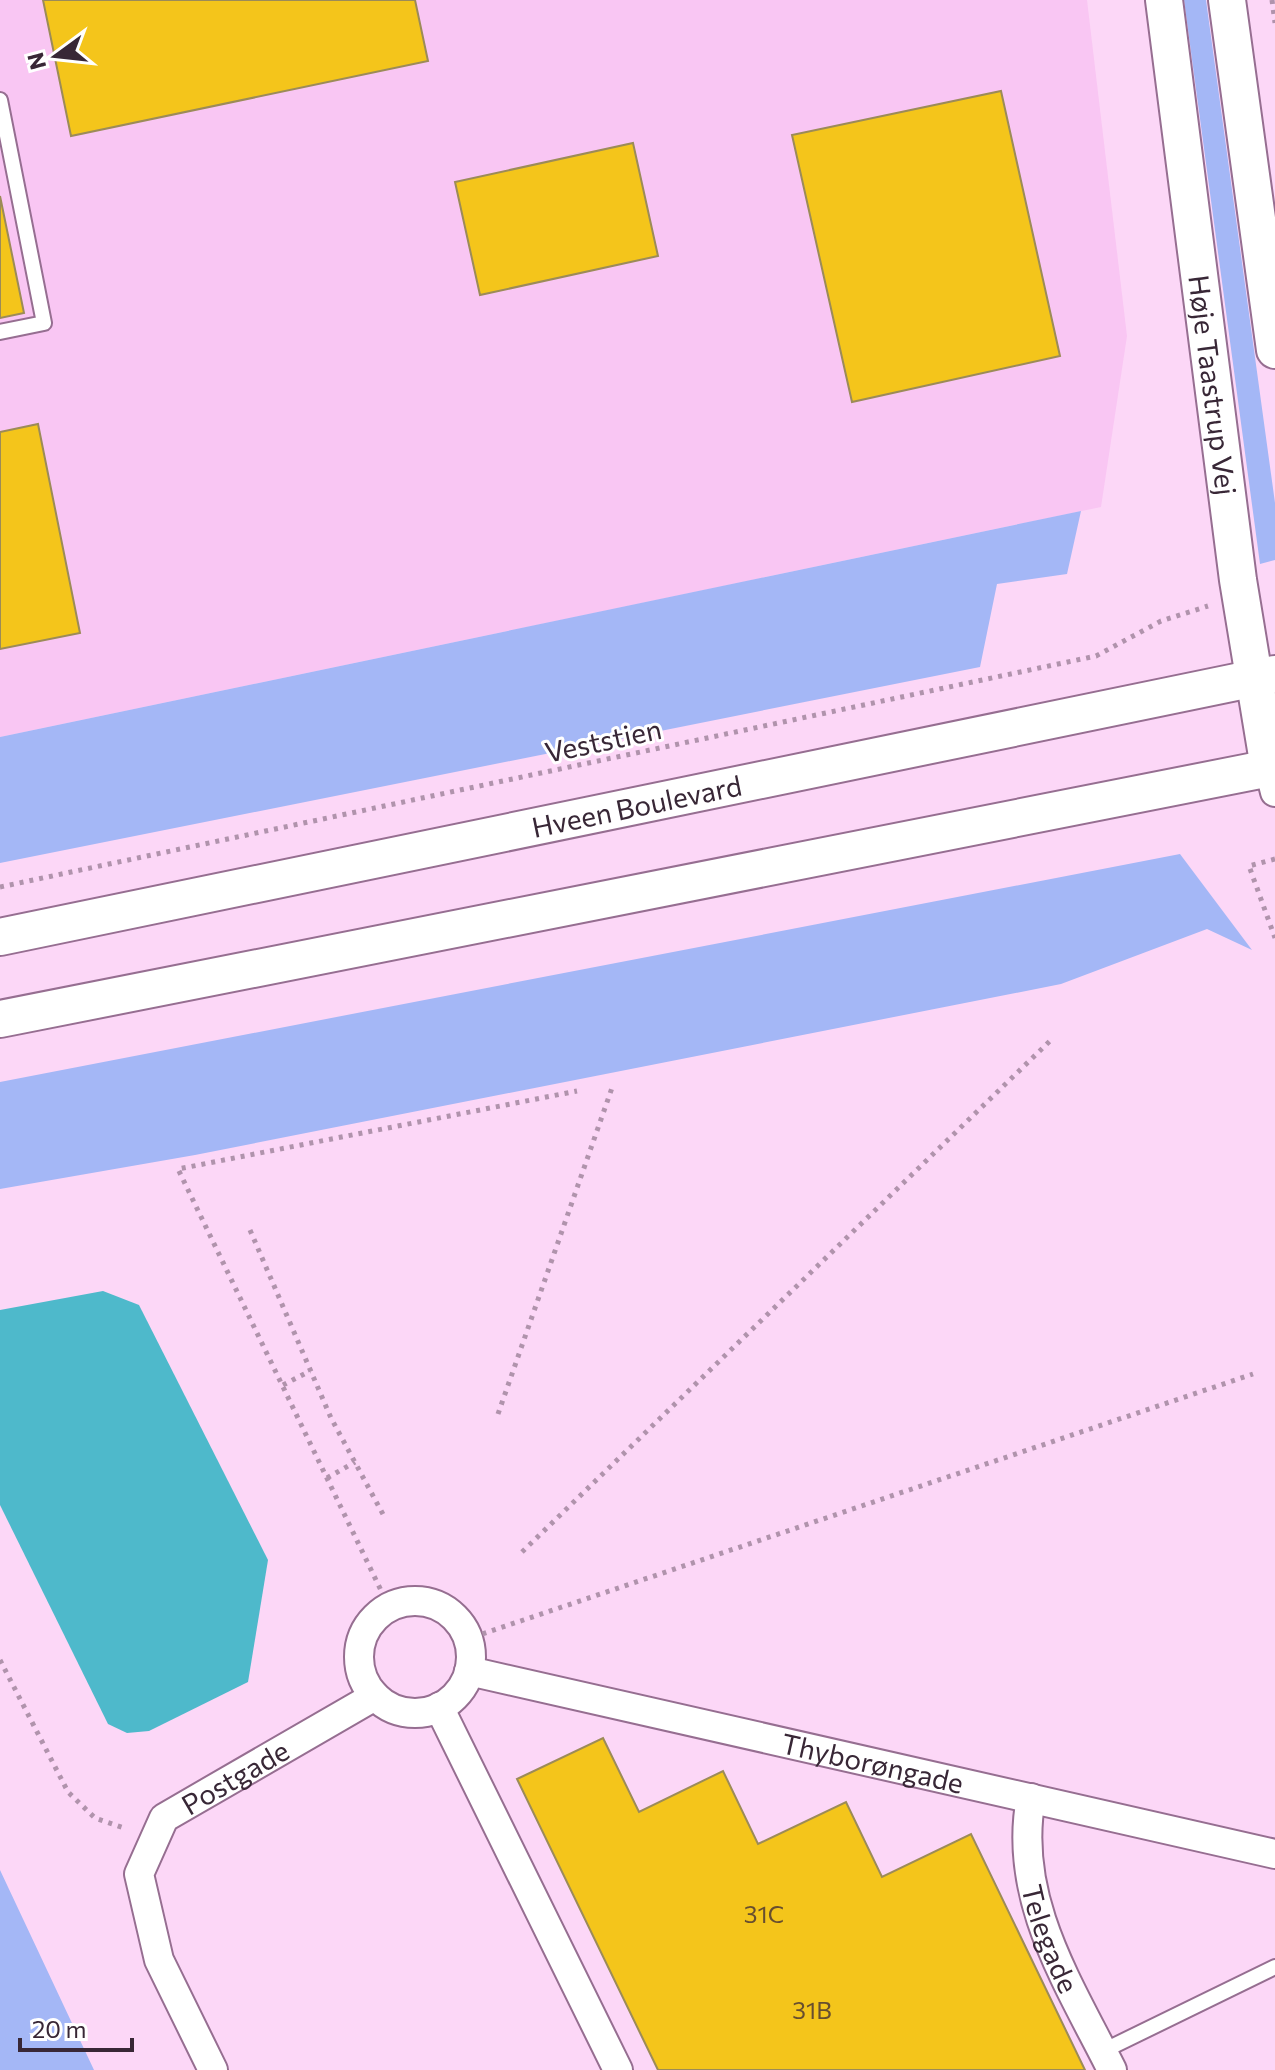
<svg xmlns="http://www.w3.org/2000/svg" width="1275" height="2070" font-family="Commissioner,sans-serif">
	<rect width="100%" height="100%" fill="#fcd7f7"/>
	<path fill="#f9c6f3" d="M0,0H1087L1127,336L1101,507L0,737Z"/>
	<path fill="#a4b7f6" d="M1184,0H1206L1275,503V560L1260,564Z
		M1081,511L1067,574L997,584L980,667L0,863V737Z
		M1180,854L1252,950L1207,929L1061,984L195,1155L0,1189V1082Z
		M0,1870L94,2070H0Z"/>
	<path fill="#4eb9cb" d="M103,1291L139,1305L268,1560L248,1682L149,1731L127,1733L108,1724L0,1505V1310Z"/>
	<path fill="#f4c51b" stroke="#9c8b58" stroke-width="2" d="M43,0H415L428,61L71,136Z
		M1001,91L1060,356L852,402L792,135Z
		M633,143L658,256L480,295L455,182Z
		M0,196L24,313L0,318Z
		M38,424L80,633L0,649V432Z
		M603,1738L639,1812L723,1771L758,1844L846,1802L882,1877L971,1834L1085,2070H658L517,1779Z"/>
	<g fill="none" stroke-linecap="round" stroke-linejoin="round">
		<defs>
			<path id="service" d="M0,100L44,323L0,332
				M1103,2051L1275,1967"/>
			<g id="minor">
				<path d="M1269,768L1275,792"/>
				<circle cx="415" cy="1657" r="56"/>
				<path id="s1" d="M469,1671L1275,1854"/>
				<path d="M439,1707L618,2070"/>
				<path id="s2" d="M1031,1798C1012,1898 1069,1984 1112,2070"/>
				<path id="s3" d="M213,2070L159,1960L139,1874L164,1818L375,1696"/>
			</g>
			<g id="tertiary">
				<path id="s4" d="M1164,0L1238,580L1269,768"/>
				<path d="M1227,0L1275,350"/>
				<path id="s5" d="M0,937L1275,674"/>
				<path d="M0,1019L1275,767"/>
			</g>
		</defs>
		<use href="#service" stroke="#966e91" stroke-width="18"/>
		<use href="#minor" stroke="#966e91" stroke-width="32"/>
		<use href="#tertiary" stroke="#966e91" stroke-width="40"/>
		<path stroke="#b093ac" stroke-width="5" stroke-dasharray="4 6" stroke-linecap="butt" d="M1272,0L1275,23
			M1275,859L1249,866L1275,938
			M0,887L1096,656L1161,621L1208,606
			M250,1230L331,1418L385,1518
			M283,1385L310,1371
			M498,1414L613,1085
			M327,1478L355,1462
			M522,1552L1052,1039
			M389,1607L178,1169L577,1091
			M473,1637L1253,1374
			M0,1660L68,1792L95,1818L124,1828"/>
		<use href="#service" stroke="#fff" stroke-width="14"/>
		<use href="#minor" stroke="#fff" stroke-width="28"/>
		<use href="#tertiary" stroke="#fff" stroke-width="36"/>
	</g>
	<g text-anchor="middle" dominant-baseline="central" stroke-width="6" stroke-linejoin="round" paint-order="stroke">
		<g font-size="24" fill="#674e2f">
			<text x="764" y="1913">31C</text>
			<text x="812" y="2009">31B</text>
		</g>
		<g font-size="28" fill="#382736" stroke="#fff">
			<text stroke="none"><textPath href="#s4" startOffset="388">Høje Taastrup Vej</textPath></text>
			<text transform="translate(603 740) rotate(-12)">Veststien</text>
			<text stroke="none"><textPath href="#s5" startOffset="650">Hveen Boulevard</textPath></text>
			<text stroke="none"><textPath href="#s1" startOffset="414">Thyborøngade</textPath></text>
			<text stroke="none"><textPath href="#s3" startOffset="354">Postgade</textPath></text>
			<text stroke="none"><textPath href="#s2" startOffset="144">Telegade</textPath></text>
		</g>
	</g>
	<g transform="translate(56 56) rotate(255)" stroke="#ffffff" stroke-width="6" paint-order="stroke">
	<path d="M0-6L14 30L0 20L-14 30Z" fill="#382736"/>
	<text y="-12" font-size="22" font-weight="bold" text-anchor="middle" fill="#382736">N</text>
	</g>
	<path d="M20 2038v12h112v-12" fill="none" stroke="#382736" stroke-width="4"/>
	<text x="32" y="2038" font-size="24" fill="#382736" stroke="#ffffff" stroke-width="6" paint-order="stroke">20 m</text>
</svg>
